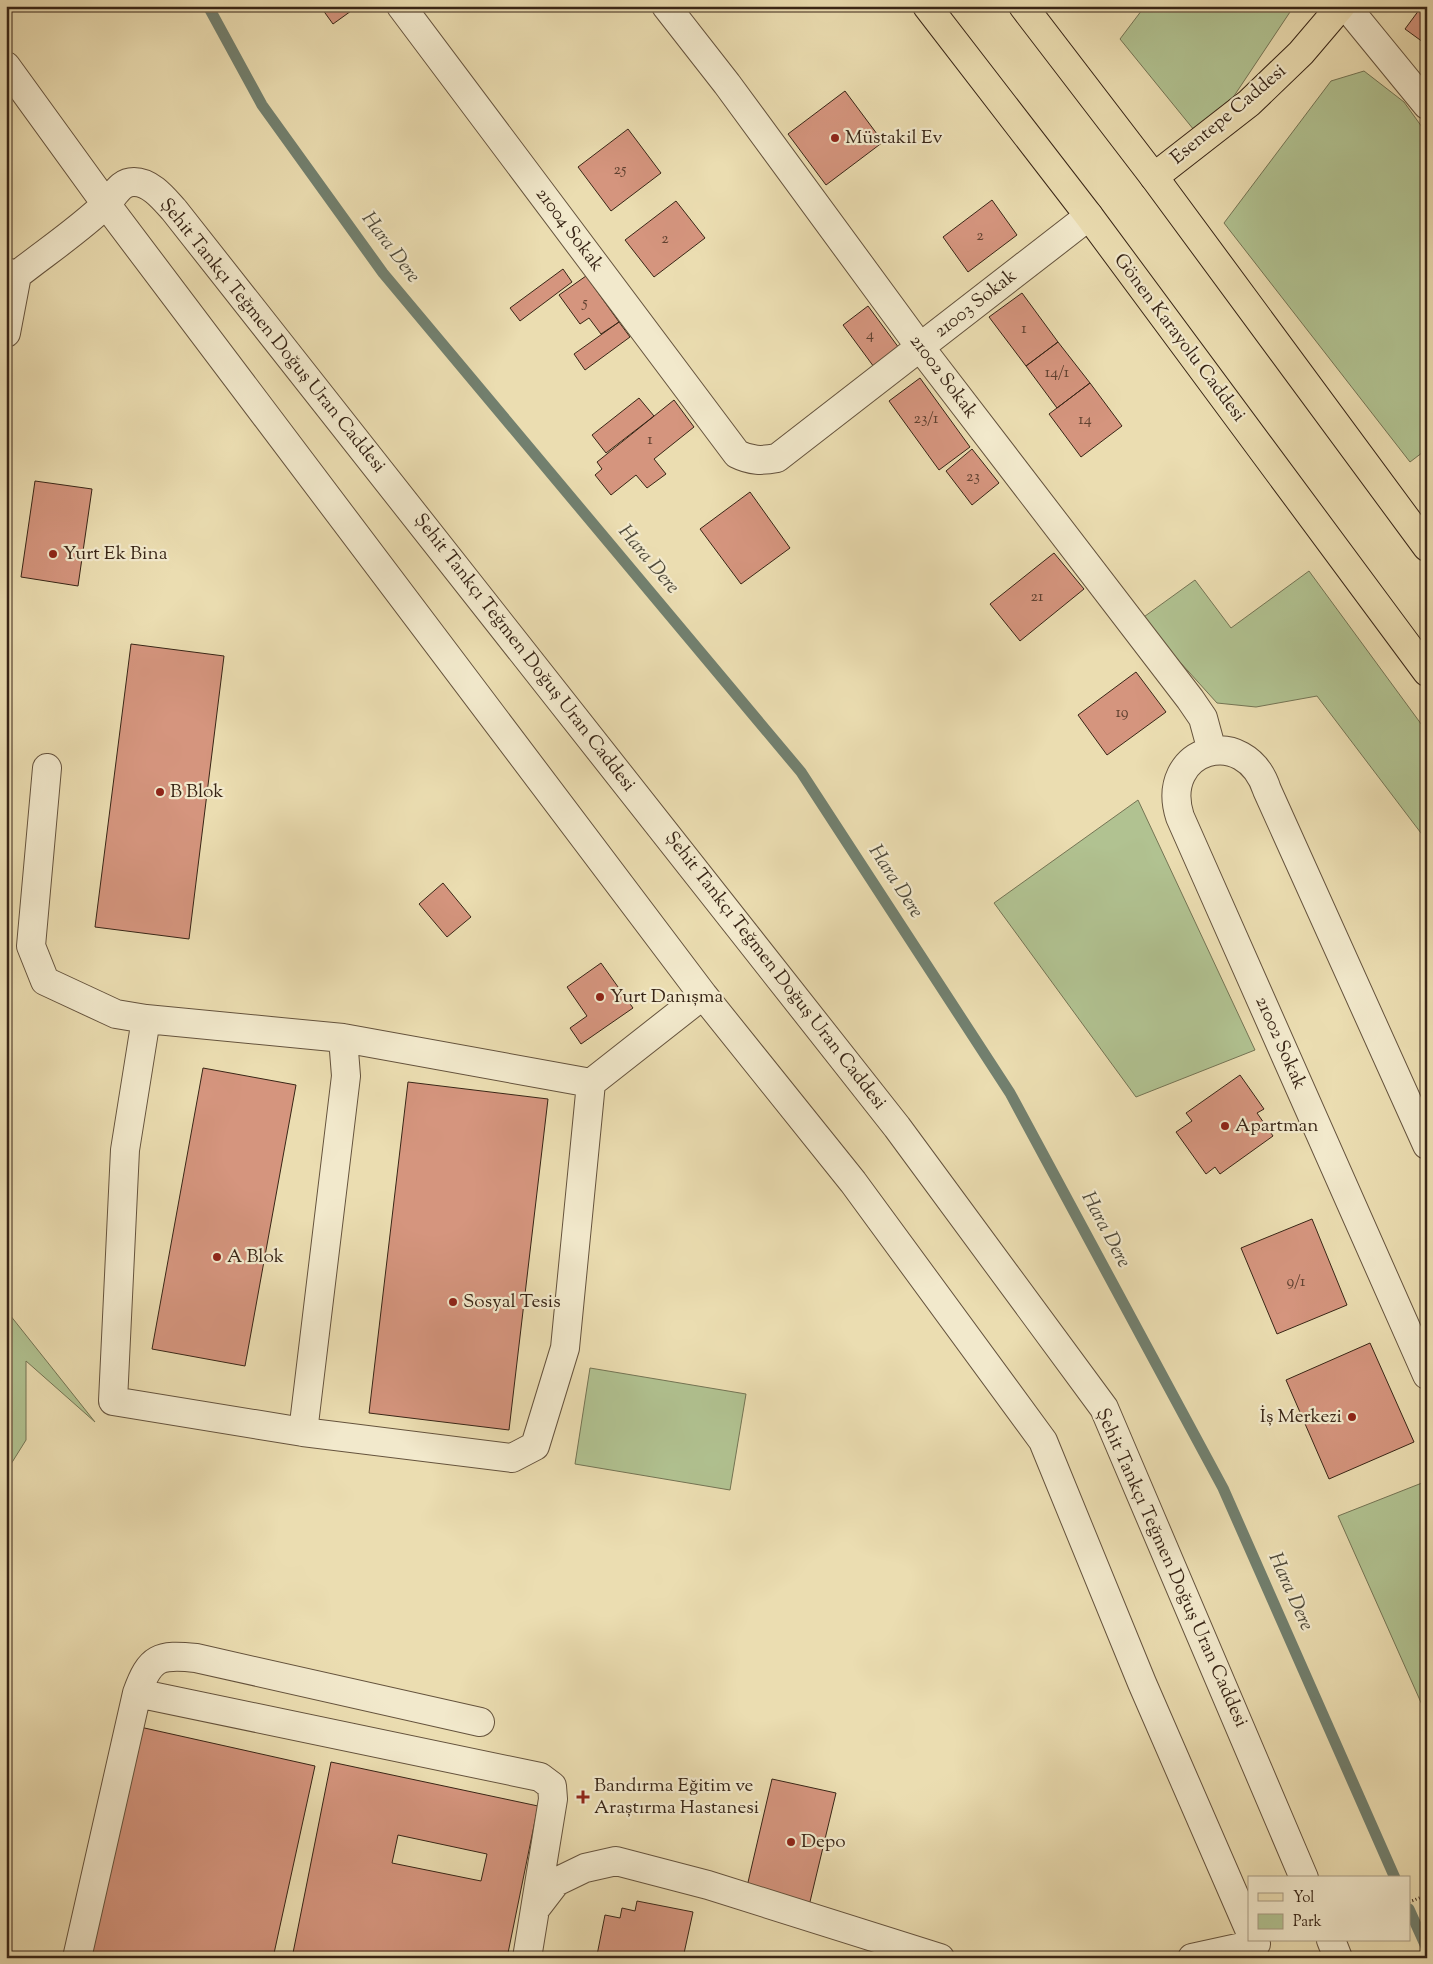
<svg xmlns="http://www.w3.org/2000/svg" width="1433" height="1964" font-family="'Sorts Mill Goudy',serif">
	<rect width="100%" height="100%" fill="#ebddb1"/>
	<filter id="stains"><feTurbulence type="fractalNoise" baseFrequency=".004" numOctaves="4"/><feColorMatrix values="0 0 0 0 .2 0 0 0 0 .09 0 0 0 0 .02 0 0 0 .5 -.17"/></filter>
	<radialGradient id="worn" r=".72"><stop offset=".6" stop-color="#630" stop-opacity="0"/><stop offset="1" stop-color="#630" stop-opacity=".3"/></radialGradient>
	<path fill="#b1c291" stroke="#747454" d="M1145,6H1294L1234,96L1194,130L1120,39Z
		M1364,71L1404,102L1427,134V449L1410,462L1224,223L1331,81Z
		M1309,571L1427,732V841L1317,696L1256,707L1217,703L1141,619L1195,580L1231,628Z
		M1138,800L1255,1050L1136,1097L994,903Z
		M6,1310L95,1422L26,1361V1440L6,1472Z
		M590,1368L746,1394L730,1490L575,1464Z
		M1427,1481V1716L1338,1516Z"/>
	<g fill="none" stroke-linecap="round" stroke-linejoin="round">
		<path stroke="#72806f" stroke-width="11" d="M208,6L262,105L383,273L801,772L1010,1093L1223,1488L1395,1878
			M1409,1909L1427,1949"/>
	</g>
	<path fill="#d5957e" stroke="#382516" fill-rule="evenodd" d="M320,6H358L333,24Z
		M1422,6H1427V45L1405,29Z
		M845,91L883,142L826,185L788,134Z
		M628,129L661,173L611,211L578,167Z
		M992,200L1017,235L968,272L943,237Z
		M676,201L705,238L654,277L625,240Z
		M563,269L572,282L520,321L510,308Z
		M586,276L619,322L601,334L589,318L580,324L559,295Z
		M1022,293L1058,342L1026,366L989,317Z
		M868,306L899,348L874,367L843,325Z
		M619,322L630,337L585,370L574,354Z
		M1058,342L1090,383L1057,408L1026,366Z
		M920,378L970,447L939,470L889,401Z
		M1090,383L1122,426L1081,457L1049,414Z
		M639,398L654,416L606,453L592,435Z
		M674,400L694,427L654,459L666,474L647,488L636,475L611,495L595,475L602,469L597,462Z
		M972,449L999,483L972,505L946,471Z
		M35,481L92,489L78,586L21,577Z
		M750,492L790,548L741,584L700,529Z
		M1054,553L1084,589L1020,641L990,604Z
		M131,644L224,656L189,939L95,927Z
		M1136,672L1166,712L1107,755L1078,715Z
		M443,883L471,917L447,937L419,904Z
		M601,963L633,1008L581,1044L570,1028L587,1016L567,987Z
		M203,1068L296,1085L245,1366L152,1349Z
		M1240,1075L1264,1109L1257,1113L1273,1136L1220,1174L1215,1167L1206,1174L1176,1132L1192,1121L1186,1113Z
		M408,1082L548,1099L509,1430L369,1413Z
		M1312,1219L1347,1305L1277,1334L1241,1248Z
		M1370,1343L1414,1442L1329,1479L1286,1380Z
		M140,1727L315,1766L273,1958H91Z
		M331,1762L538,1806L507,1958H292ZM398,1835L487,1854L481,1881L392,1863Z
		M772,1779L836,1793L809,1906L746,1891Z
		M637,1901L693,1912L683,1958H588L589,1954L597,1955L605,1915L620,1918L622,1908L635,1911Z"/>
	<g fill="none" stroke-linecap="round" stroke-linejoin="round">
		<defs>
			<path id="minor" d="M401,6L737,454C751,461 762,461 777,458L1089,216
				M666,6L727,84L920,347L1190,699L1203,718L1212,751
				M1346,6L1427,105
				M6,66L106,204L703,995L853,1182L1043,1441L1142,1683L1249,1929
				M6,272L17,275L6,333
				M17,275C46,252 79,230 105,205C115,196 119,182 134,182C151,182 164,199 174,210L897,1127L1104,1408L1304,1878
				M47,768L31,946L45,981L116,1014L146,1019L343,1038L591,1083
				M146,1019L125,1150L113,1401L303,1432L512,1458L535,1446L565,1348L591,1083L703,995
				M1427,1145L1267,790C1245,722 1158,749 1180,817L1427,1375
				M303,1432L346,1076L343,1038
				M137,1693L540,1777L552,1786L553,1799L527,1958
				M536,1908L556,1882L585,1868L616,1861L708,1885L940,1958
				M1331,1940L1338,1958
				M77,1958L137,1693C150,1657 159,1654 196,1658L480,1722
				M1192,1958L1256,1944"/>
			<path id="major" d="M1154,177L1249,103L1301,53L1341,6"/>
			<path id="highway" d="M927,6L1089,216L1427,672
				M1023,6L1154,177L1427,547"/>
		</defs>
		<use href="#minor" stroke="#65533d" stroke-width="30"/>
		<use href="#major" stroke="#382516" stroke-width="30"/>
		<use href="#highway" stroke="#382516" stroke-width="30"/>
		<path stroke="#382516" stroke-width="3" stroke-dasharray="1 2.5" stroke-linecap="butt" d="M1409,1902L1427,1895"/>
		<use href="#minor" stroke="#f2e9cc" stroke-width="28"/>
		<use href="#major" stroke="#ebddb1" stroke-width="28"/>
		<use href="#highway" stroke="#ebddb1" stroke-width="28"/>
	</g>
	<g fill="#8f2418" stroke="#f2e9cc" stroke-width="2">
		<circle cx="835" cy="138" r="5"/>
		<circle cx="53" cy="554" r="5"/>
		<circle cx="160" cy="792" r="5"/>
		<circle cx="600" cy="997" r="5"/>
		<circle cx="1225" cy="1126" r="5"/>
		<circle cx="217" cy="1257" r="5"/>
		<circle cx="453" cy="1302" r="5"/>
		<circle cx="1352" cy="1417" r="5"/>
		<path d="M580.5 1789.5h5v5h5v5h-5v5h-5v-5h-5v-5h5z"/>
		<circle cx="791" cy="1842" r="5"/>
	</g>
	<g text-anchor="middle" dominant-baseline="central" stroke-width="4.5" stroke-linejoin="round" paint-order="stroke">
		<g font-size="16" fill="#5f4130">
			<text x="620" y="170">25</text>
			<text x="980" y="236">2</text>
			<text x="665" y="239">2</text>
			<text x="585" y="303">5</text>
			<text x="1024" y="329">1</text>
			<text x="870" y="335">4</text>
			<text x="1057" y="373">14/1</text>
			<text x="926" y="419">23/1</text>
			<text x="1085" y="420">14</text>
			<text x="650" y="440">1</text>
			<text x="973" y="477">23</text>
			<text x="1037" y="597">21</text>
			<text x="1122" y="713">19</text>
			<text x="1296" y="1282">9/1</text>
		</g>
		<g font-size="19" fill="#382516" stroke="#f2e9cc">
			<text transform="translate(1229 115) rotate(-40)">Esentepe Caddesi</text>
			<text transform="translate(569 230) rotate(53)">21004 Sokak</text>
			<text transform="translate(976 304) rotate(-38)">21003 Sokak</text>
			<text transform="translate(272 336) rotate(51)">Şehit Tankçı Teğmen Doğuş Uran Caddesi</text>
			<text transform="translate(1179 338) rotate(53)">Gönen Karayolu Caddesi</text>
			<text transform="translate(943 377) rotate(53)">21002 Sokak</text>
			<text transform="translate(524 653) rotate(52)">Şehit Tankçı Teğmen Doğuş Uran Caddesi</text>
			<text transform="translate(775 971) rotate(52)">Şehit Tankçı Teğmen Doğuş Uran Caddesi</text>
			<text transform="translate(1280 1043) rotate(66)">21002 Sokak</text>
			<text transform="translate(1171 1568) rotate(66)">Şehit Tankçı Teğmen Doğuş Uran Caddesi</text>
		</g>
		<g font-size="19" fill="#382516" stroke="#f2e9cc" text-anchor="start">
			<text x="845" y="138">Müstakil Ev</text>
			<text x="63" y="554">Yurt Ek Bina</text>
			<text x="170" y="792">B Blok</text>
			<text x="610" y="997">Yurt Danışma</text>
			<text x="1235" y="1126">Apartman</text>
			<text x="227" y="1257">A Blok</text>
			<text x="463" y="1302">Sosyal Tesis</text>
			<text x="1342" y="1417" text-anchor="end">İş Merkezi</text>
			<text x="594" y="1786">Bandırma Eğitim ve<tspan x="594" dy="22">Araştırma Hastanesi</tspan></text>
			<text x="801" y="1842">Depo</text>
		</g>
		<g font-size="20" font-style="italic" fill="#504b3b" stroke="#f2e9cc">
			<text transform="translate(390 248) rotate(53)">Hara Dere</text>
			<text transform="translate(648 560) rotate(50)">Hara Dere</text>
			<text transform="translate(895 882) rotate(57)">Hara Dere</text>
			<text transform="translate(1105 1230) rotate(62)">Hara Dere</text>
			<text transform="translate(1290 1592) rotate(66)">Hara Dere</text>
		</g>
	</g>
	<rect width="1433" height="1964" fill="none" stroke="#ebddb1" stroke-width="25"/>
	<rect x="8" y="8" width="1418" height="1949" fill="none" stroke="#382516" stroke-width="2.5"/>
	<rect x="12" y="12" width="1408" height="1939" fill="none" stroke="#382516"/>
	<rect x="1248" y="1876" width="162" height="65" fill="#f2e9cc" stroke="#a89b83"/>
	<rect x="1258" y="1893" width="25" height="8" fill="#ebddb1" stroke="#a89b83"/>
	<text x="1293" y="1902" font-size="15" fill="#382516">Yol</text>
	<rect x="1258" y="1914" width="25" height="15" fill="#b1c291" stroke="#a89b83"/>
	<text x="1293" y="1926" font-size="15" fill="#382516">Park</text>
	<rect width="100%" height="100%" filter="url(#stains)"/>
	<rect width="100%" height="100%" fill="url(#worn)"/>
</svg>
